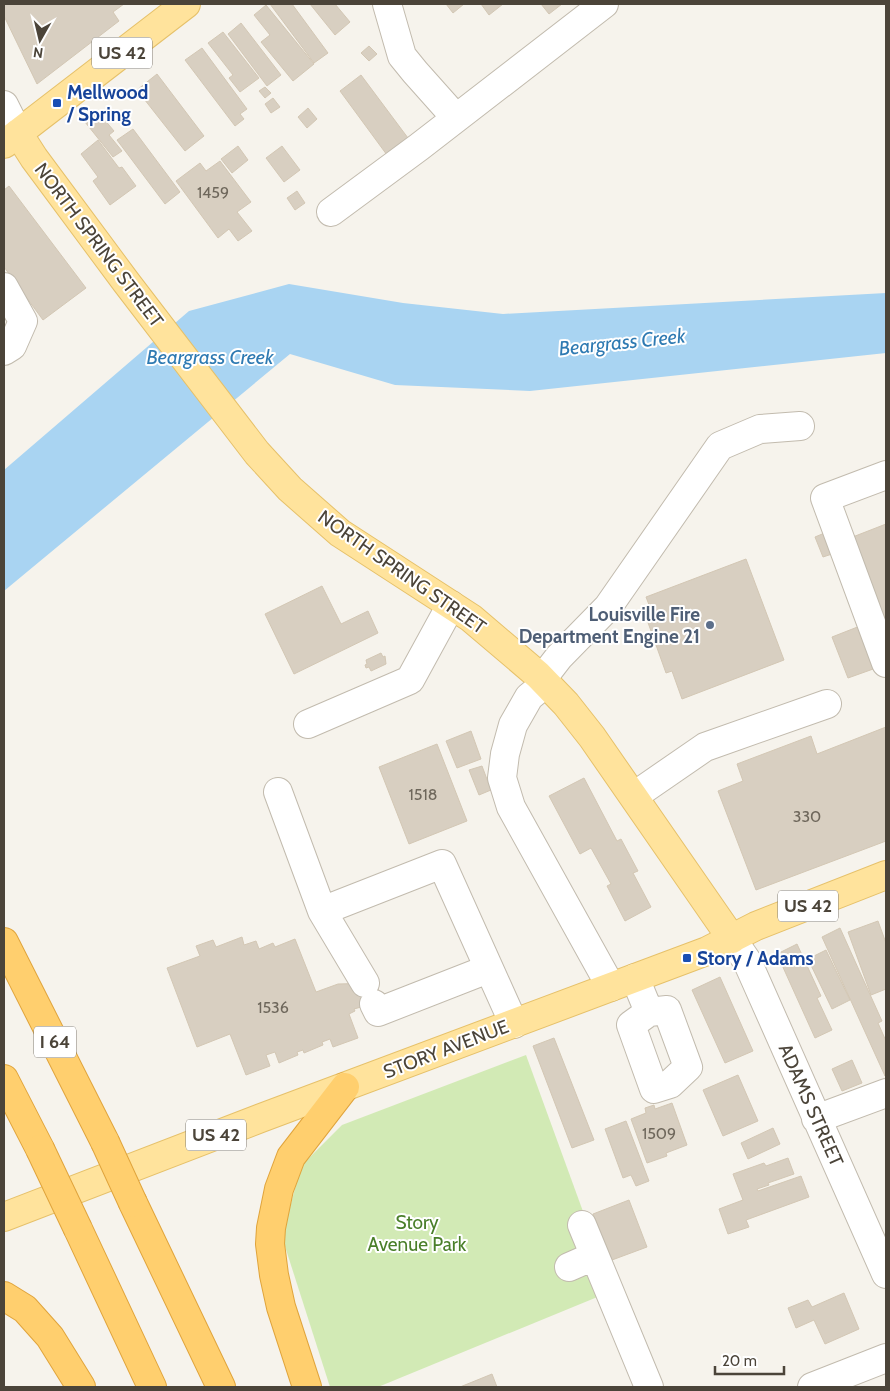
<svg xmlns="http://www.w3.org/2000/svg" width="890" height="1391" font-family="Cabin,sans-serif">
	<rect width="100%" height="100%" fill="#f6f3ec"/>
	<path fill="#d2eab5" d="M526,1055L612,1291L378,1387H330L282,1237L301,1166L342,1125Z"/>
	<path fill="#a9d4f2" d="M289,284L403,303L503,314L886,293V353L530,391L395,385L290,354L4,591V470L189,311Z"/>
	<path fill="#d8cfc1" stroke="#d3c7b4" d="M4,4H124L113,12L119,21L37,84L4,16Z
		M270,4H292L328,53L314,63Z
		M310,4H335L350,22L335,35Z
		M446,4H464L453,13Z
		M481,4H503L489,15Z
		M541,4H562L549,14Z
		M266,5L314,64L293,81L261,42L270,35L254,15Z
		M241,23L281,75L267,86L228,34Z
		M223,32L259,78L240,92L229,78L233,75L208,43Z
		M369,46L377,54L369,61L361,53Z
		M202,48L247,109L240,114L244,119L235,126L185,60Z
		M157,74L204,136L185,151L137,90Z
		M361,75L408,138L387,155L340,91Z
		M265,87L271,93L265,98L259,91Z
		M273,98L280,107L271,113L265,104Z
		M308,108L317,119L307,128L298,117Z
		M98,112L114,131L109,135L122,151L113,157L85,122Z
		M133,129L180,192L165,204L117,140Z
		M98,140L119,168L122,167L136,186L110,205L93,181L98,177L81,154Z
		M238,146L248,160L232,173L221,159Z
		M282,146L300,170L284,182L266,158Z
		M220,161L251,202L237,212L252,231L238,241L229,229L218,238L176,181L200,163L206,171Z
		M9,186L86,288L43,320L4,267V190Z
		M297,191L305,203L295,210L287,198Z
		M886,524V645L845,540Z
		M827,532L835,553L823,557L815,537Z
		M746,559L784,660L682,699L672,671L666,673L646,617L653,615L646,597Z
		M322,586L341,624L368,611L378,633L294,674L265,614Z
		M860,626L876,668L848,678L832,637Z
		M381,653L383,657L385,656L386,664L371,671L369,667L366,668L365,665L367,664L366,660Z
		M886,727V841L756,890L718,791L743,781L737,764L811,736L817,754Z
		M471,731L481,759L457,768L446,741Z
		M437,744L467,821L409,844L379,767Z
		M482,766L491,790L479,795L469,770Z
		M584,778L617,841L621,839L638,871L633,873L651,907L625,921L607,886L611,884L591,848L580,854L549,796Z
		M878,921L886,943V989L871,995L848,932Z
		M840,928L882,1021L878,1023L886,1041L885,1076L822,937Z
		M242,937L244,945L256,941L259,949L273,943L275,947L295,939L316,992L338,984L376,983L382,1001L354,1009L355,1011L349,1014L358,1038L333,1047L330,1039L322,1042L323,1045L304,1053L303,1050L297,1052L298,1055L279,1063L275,1052L266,1055L270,1066L246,1075L230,1034L197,1047L167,968L200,956L196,946L213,940L216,947Z
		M797,944L821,996L817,998L832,1030L815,1038L777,954Z
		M826,950L850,1000L832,1009L808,959Z
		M720,977L753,1051L725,1063L692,990Z
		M554,1038L594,1140L572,1148L533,1046Z
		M852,1060L862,1083L842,1091L832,1069Z
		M738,1075L758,1121L723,1136L703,1090Z
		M672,1103L687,1145L666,1153L667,1156L647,1163L631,1119L646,1113L645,1108L654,1105L655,1109Z
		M626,1121L649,1181L636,1186L631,1175L623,1178L605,1129Z
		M773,1128L780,1144L748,1159L741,1143Z
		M788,1158L794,1174L768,1183L769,1185L757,1189L758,1191L801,1176L809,1197L746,1220L749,1227L728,1234L719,1209L743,1200L733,1174L764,1163L766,1166Z
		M629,1200L647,1247L612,1260L593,1214Z
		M844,1293L859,1329L825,1344L814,1320L796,1328L788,1308L808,1300L812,1307Z
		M492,1374L497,1387H460Z"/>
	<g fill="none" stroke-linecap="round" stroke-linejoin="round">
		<defs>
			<path id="minor" d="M387,4L402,56L415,72L456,118
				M4,105L18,133
				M331,212L419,147L604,4
				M4,287L23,321L12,346L4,351
				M886,475L825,498L886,663
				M542,679L559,657L608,607L720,446L760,429L800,426
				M546,683L529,697L513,725L505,754L502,778L511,807L611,987
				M308,724L410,680L451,605
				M278,792L322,911L365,983
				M634,796L705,747L827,704
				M322,911L442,864L514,1024
				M732,939L747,961L886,1274
				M635,978L649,1012L631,1025L654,1089L670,1084L688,1067L667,1010L649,1012
				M374,1004L378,1012L488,969
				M816,1119L886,1093
				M582,1225L649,1387
				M569,1267L594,1256
				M812,1387L886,1358"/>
			<path id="major" d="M18,133L34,158L126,282L257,453L290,489L340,533L471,618L538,675L566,704L592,737L732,939
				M4,144L186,4
				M4,1217L261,1118L707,951L756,926L886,875"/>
			<path id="highway" d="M4,942L105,1142
				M4,1079L40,1149
				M133,1203L221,1387
				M78,1229L152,1387
				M4,1296L25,1309L50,1337L81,1387
				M307,1387L281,1307L274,1275L270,1244L271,1228L279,1189L291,1157L345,1087"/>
		</defs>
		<use href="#minor" stroke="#c2bbae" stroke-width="30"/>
		<use href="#major" stroke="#e6c16a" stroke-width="30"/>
		<use href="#highway" stroke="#e0a43c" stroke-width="30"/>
		<use href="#minor" stroke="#fff" stroke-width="28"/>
		<use href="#major" stroke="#ffe39c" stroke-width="28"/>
		<use href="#highway" stroke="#ffcf6e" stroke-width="28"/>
		<defs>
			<path id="highway-bridge" d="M105,1142L133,1203
				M40,1149L78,1229"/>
		</defs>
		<use href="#highway-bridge" stroke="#e0a43c" stroke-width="30" stroke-linecap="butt"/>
		<use href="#highway-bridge" stroke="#ffcf6e" stroke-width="28"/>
	</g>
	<g fill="#1a4fb4" stroke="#fff" stroke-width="2">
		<rect x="52" y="98" width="10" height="10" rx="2.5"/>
		<rect x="682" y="953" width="10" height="10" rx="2.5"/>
	</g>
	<circle fill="#5c6f8a" stroke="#fff" stroke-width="2" cx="710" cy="625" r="5"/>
	<g text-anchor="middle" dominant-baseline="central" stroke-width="4" stroke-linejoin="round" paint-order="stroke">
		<g font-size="16" fill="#6e675b">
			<text x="213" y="192">1459</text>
			<text x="423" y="794">1518</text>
			<text x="807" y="816">330</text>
			<text x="273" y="1007">1536</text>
			<text x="659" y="1133">1509</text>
		</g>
		<g fill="#fff" stroke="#817c74" stroke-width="1">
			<rect x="92" y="37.5" width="60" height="31" rx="4"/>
			<rect x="778" y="890.5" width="60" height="31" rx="4"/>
			<rect x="34" y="1026.5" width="42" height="31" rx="4"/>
			<rect x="186" y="1119.5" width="60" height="31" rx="4"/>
		</g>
		<g font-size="18" font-weight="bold" fill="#4b4439">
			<text x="122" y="53">US 42</text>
			<text x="808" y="906">US 42</text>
			<text x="55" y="1042">I 64</text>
			<text x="216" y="1135">US 42</text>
		</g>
		<g font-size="19" font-weight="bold" fill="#164399" stroke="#fff" text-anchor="start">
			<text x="67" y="92">Mellwood<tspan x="67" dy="22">/ Spring</tspan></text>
			<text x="697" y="958">Story / Adams</text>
		</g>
		<g font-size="19" fill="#4b4439" stroke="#fff">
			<text transform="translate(99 245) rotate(53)">NORTH SPRING STREET</text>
			<text transform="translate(402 572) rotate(35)">NORTH SPRING STREET</text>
			<text transform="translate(446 1049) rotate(-21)">STORY AVENUE</text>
			<text transform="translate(811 1105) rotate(66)">ADAMS STREET</text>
		</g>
		<g font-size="19" font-weight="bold" fill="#4e5e75" stroke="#fff" text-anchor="end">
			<text x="700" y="614">Louisville Fire<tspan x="700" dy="22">Department Engine 21</tspan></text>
		</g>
		<g font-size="19" fill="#4a7f2a" stroke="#fff">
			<text x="417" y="1222">Story<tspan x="417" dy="22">Avenue Park</tspan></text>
		</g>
		<g font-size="20" font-style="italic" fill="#2e7ab2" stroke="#fff">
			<text transform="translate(622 342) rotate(-6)">Beargrass Creek</text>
			<text x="210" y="357">Beargrass Creek</text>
		</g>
	</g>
	<rect width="890" height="1391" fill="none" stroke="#4b4439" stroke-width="10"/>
	<g transform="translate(40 40) rotate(188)" stroke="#ffffff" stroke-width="4" paint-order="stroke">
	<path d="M0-4L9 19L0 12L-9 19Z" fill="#4b4439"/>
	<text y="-8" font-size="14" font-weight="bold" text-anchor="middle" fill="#4b4439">N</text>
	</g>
	<path d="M715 1366v8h69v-8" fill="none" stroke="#4b4439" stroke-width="2.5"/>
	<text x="722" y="1366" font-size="15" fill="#4b4439" stroke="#ffffff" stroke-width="4" paint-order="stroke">20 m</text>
</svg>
